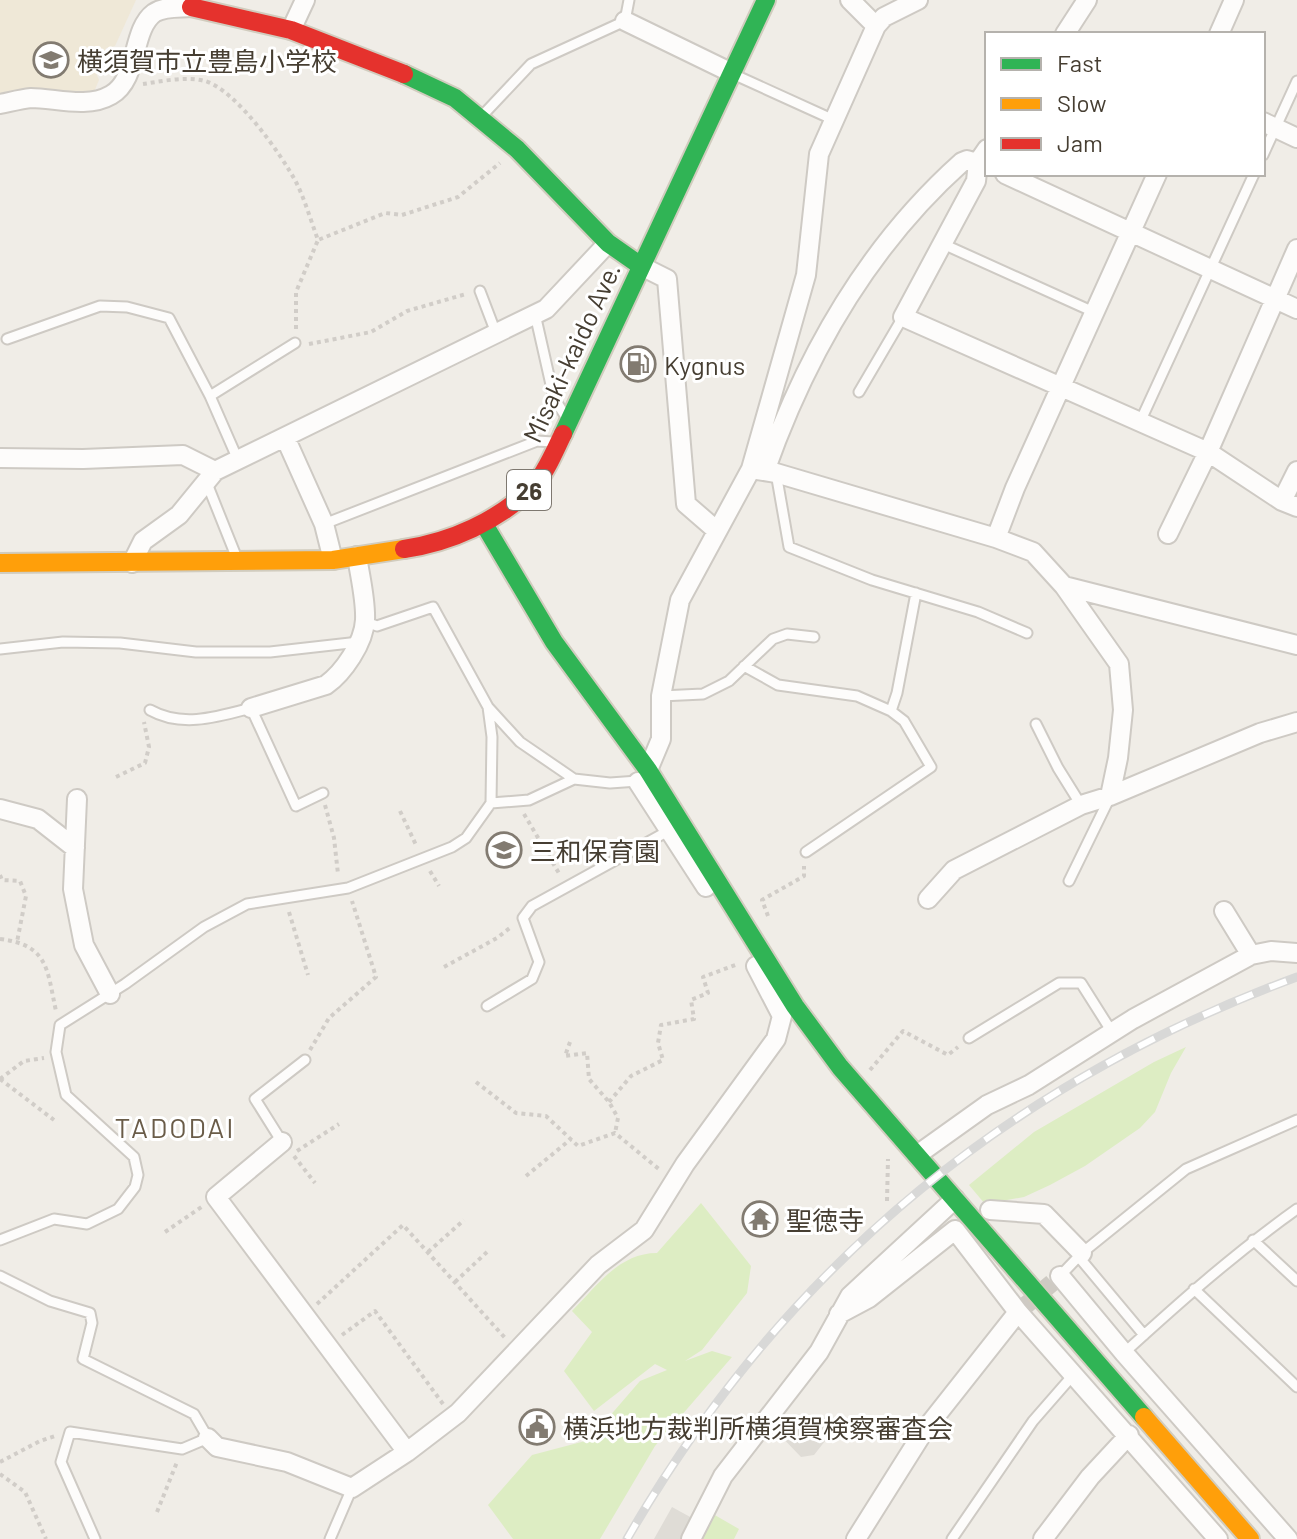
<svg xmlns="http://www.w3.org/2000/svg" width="1297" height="1539" font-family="Barlow,'Noto Sans JP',sans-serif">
	<rect width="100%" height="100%" fill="#f0ede7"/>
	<path fill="#efe8d7" d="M0,0H136L115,46L106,48L96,73L99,80L91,99L74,100L34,89L0,97Z"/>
	<path fill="#ddedc3" d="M1186,1047L1171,1073L1155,1112L1140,1128L1085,1166L1050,1185L1024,1197L985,1204L969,1185L1034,1132L1154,1062Z
		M701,1203L751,1266L747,1293L702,1350L685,1361L712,1351L732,1357L655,1446L600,1539H513L488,1505L532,1455L589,1440L640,1381L667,1370L655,1364L594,1411L564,1371L592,1332L572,1311C597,1286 619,1253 657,1253Z
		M713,1514L739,1529L734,1539H698Z"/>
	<path fill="#dfdcd6" d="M785,1415L809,1437L826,1416L837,1426L814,1455L801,1457L774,1429Z
		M672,1507L692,1518L680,1539H654Z"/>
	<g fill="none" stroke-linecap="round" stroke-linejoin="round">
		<path stroke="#cecac3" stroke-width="18" stroke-dasharray="18 9" stroke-linecap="butt" d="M1018,1312L1060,1276"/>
		<defs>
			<path id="lane" d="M735,75L834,120
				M481,117L531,64L625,21L629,0
				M1263,155L1297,81
				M943,244L1096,313
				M480,291L496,333
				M535,314L554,398L566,417
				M7,339L100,306L127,307L169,318L210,396L238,460
				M859,392L903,317
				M210,396L295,343
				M1140,422L1254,174
				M776,473L789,547L872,580L978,612L1027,633
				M206,481L236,556
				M324,524L537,441L553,442
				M366,622L377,626L433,607L488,707L492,737L491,803
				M0,649L63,642L120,643L196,652H270L359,642
				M744,666L778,685L857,696L891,711L904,721L931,767L806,852
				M661,696L703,694L729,681L773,639L787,634L814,637
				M488,707L520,742L574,779
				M150,710C182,728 217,717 251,708L296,806L323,793
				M891,711L897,693L916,593
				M1036,724L1058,768L1081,805
				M1069,881L1109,799
				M487,1006L532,979L539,962L523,918L532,906L670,830
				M969,1038L1059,983H1081L1112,1032
				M282,1142L255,1099L305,1060
				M0,1240L54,1219L87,1224L118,1209L135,1187L138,1175L134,1157L66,1095L56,1052L60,1025L125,984L204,927L247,904L348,888L452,847L466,838L491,803L529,800L574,779L610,783L638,781
				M1253,1240L1297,1281
				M1078,1256L1144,1335
				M0,1276L50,1301L90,1313L92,1323L83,1359L194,1414L208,1438L182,1449L70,1432L61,1462L95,1539
				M1060,1276L1082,1253L1186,1169L1297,1120
				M1194,1289L1297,1387
				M1124,1353C1180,1302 1235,1253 1297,1209
				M330,1539L352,1488
				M952,1539L1033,1421L1074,1374"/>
			<path id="street" d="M850,0L876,26
				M625,21L732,73
				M291,30L305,0
				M1065,34L1087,0
				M1219,34L1234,0
				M0,104C10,102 21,99 31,98C55,98 87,109 111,95C139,79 131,30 154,13C164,6 180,8 191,7
				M1263,122L1297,138
				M987,149L978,162L976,181L903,317L1208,452L1282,501L1297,507
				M1005,174L1297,309
				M641,266L667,279L686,504L716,530
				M285,437L324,524L333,560
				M0,458L83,459L183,455L215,471
				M751,469L776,473L996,538L1033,552L1064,586L1119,664L1123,710L1118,758L1110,796
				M765,471C806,355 869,245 962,162L967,160L987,166
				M1282,501L1297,471
				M1168,534L1208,452L1297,249
				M996,538L1015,488L1157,174
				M132,563L143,541L179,515L215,471L546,309L608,243
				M1064,586L1297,645
				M251,708L326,685C343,673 364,643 365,620C366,600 360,577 357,556
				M648,770L661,739V696L680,600L751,469L806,275L819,154L876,26L884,17L918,0
				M638,782L706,887
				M77,799L73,889L84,945L110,994
				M0,809L38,819L75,848
				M928,899L954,870L1081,805L1110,796L1260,733L1297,722
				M1224,911L1251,955
				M282,1142L216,1197L407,1452
				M917,1155L987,1105L1029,1085L1133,1019L1251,955L1271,951L1297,953
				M990,1210L1044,1214L1082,1253
				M1060,1276L1124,1353L1288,1539
				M839,1314L869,1298L955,1230L1018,1312L1218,1539
				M208,1438L217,1447L287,1462L352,1488L407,1452L458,1413L598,1265L644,1230L685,1164L776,1039L782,1016L756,966
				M691,1539L723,1476L819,1352L850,1296L955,1199
				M856,1539L924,1431L1018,1312
				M1043,1539L1090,1477L1129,1435"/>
			<path id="fast" d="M404,74L455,98L517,149L608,243L641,266
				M563,434L766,0
				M484,524L554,642L648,770L795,1006L840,1067L1144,1417"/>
			<path id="slow" d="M0,563L333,560L404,549
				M1144,1417L1250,1539"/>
			<path id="jam" d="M191,7L291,30L404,74
				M404,549C452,542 497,521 532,488C545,475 555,450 563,434"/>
		</defs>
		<use href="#lane" stroke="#cecac4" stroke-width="13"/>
		<use href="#street" stroke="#cecac4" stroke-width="22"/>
		<use href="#fast" stroke="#d1ccbe" stroke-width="22"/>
		<use href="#slow" stroke="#d1ccbe" stroke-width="22"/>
		<use href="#jam" stroke="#d1ccbe" stroke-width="22"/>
		<path stroke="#d1cdc8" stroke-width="4" stroke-dasharray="4 4" stroke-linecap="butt" d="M143,84C163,81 186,76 205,81C236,90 281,154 296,182C305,200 311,221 318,240L385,213L402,215L458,197L500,163
			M296,329V292L318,240
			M309,344L371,332L407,311L466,294
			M116,777L145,763L149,747L144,722
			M325,805L334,838L338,874
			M400,811L416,845
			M524,814L560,875
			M430,871L439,886
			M0,875L2,880L20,881L26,896L17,942
			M289,912L308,975
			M768,916L762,900L804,876V866
			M0,939C49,945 47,970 56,1011
			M444,967L497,938L511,927
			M570,1042L565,1056L587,1053L589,1079L609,1102L618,1118L615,1133
			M310,1050L329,1018L376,977L352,901
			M870,1070L903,1031L948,1055L958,1047
			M0,1079L54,1120
			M0,1079L24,1061L44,1058
			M476,1082L516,1113L546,1116L578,1146L615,1133L660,1170
			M609,1102L631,1076L663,1060L658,1043L661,1025L694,1019L691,1000L708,993L703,977L738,964
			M297,1151L339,1124
			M294,1156L315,1183
			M526,1176L571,1139
			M887,1201L888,1159
			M165,1232L203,1206
			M428,1252L464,1220
			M455,1282L487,1252
			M317,1304L403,1225L506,1339
			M342,1335L375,1311L443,1404
			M0,1462L40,1441L55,1436
			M0,1474L25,1492L46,1539
			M157,1512L177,1462"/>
		<use href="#lane" stroke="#fdfcfb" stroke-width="9"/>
		<use href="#street" stroke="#fdfcfb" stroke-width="18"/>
		<use href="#fast" stroke="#30b455" stroke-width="18"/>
		<use href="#slow" stroke="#ff9f0a" stroke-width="18"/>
		<use href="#jam" stroke="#e5322d" stroke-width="18"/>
		<defs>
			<path id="rail" d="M627,1539C782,1270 1006,1084 1297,977"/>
		</defs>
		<use href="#rail" stroke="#d8d8d7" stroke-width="9"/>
		<use href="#rail" stroke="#fff" stroke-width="6" stroke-dasharray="18" stroke-linecap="butt"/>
	</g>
	<defs>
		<symbol id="school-ring" viewBox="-11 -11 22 22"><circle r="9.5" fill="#fff" stroke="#827b71" stroke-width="1.5"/><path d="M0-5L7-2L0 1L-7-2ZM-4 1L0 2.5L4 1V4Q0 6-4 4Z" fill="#827b71"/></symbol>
		<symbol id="fuel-ring" viewBox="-11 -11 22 22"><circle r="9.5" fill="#fff" stroke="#827b71" stroke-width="1.5"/><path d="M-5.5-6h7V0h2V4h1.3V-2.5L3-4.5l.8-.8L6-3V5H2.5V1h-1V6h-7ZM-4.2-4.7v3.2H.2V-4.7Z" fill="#827b71"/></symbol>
		<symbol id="temple-ring" viewBox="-11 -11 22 22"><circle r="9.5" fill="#fff" stroke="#827b71" stroke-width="1.5"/><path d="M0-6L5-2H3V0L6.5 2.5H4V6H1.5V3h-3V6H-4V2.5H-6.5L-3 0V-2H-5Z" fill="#827b71"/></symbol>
		<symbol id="civic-ring" viewBox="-11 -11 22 22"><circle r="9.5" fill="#fff" stroke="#827b71" stroke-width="1.5"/><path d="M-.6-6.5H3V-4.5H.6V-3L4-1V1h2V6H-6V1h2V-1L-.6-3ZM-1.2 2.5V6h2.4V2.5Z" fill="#827b71"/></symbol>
	</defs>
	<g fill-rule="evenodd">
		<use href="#school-ring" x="31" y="40" width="40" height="40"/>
		<use href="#fuel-ring" x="618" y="344" width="40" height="40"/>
		<use href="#school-ring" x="484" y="830" width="40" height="40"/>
		<use href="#temple-ring" x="740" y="1199" width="40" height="40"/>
		<use href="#civic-ring" x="517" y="1407" width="40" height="40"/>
	</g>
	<g text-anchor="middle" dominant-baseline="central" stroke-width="6" stroke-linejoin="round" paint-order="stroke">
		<rect fill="#fff" stroke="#7e7870" stroke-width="2" x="507" y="470" width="44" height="40" rx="6"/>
		<g font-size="24" font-weight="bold" fill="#463e32">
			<text x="529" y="490">26</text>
		</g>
		<g font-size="26" fill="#463e32" stroke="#fff" text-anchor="start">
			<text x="77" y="60">横須賀市立豊島小学校</text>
			<text x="664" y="364">Kygnus</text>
			<text x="530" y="850">三和保育園</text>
			<text x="786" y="1219">聖徳寺</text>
			<text x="563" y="1427">横浜地方裁判所横須賀検察審査会</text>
		</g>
		<g font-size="26" fill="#463e32" stroke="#fff">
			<text transform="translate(571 352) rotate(-65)">Misaki-kaido Ave.</text>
		</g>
		<g font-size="28" letter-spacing="2" fill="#6a5c48" stroke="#fff">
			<text x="175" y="1127">TADODAI</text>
		</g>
	</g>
	<rect x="985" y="32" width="280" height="144" fill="#ffffff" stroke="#b5b2ad" stroke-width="2"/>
	<rect x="1001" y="58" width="40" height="12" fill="#30b455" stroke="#b5b2ad" stroke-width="2"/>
	<text x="1057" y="72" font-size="24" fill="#463e32">Fast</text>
	<rect x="1001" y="98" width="40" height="12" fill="#ff9f0a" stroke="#b5b2ad" stroke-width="2"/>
	<text x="1057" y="112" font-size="24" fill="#463e32">Slow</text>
	<rect x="1001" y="138" width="40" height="12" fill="#e5322d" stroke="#b5b2ad" stroke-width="2"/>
	<text x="1057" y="152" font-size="24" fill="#463e32">Jam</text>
</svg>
